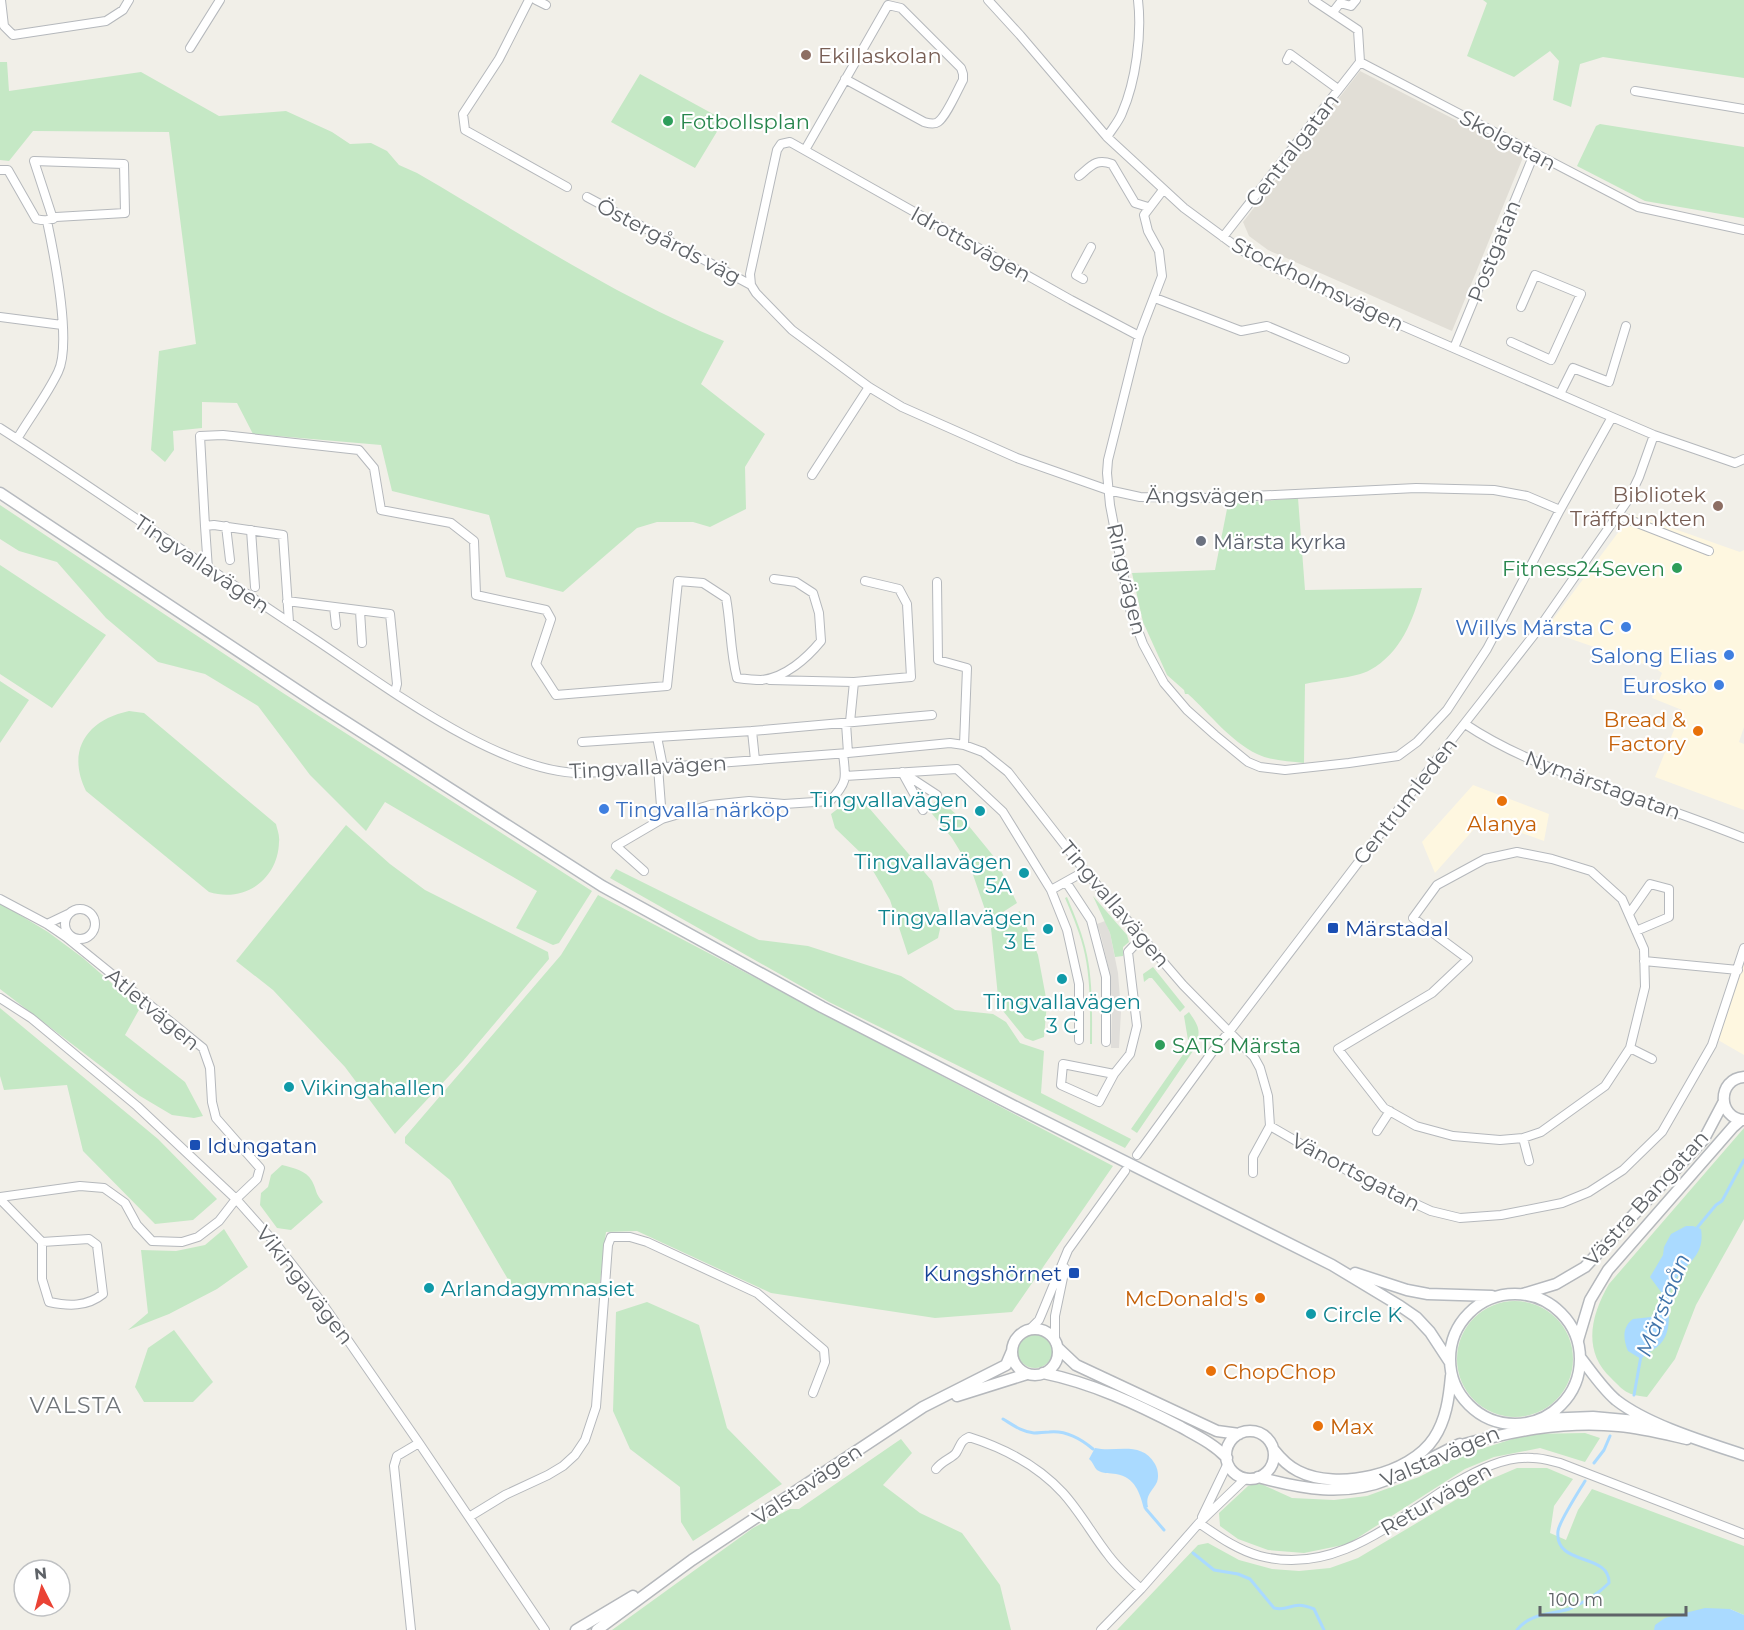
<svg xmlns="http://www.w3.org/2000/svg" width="1744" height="1630" font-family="Montserrat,sans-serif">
	<rect width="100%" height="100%" fill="#f1efe8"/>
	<path fill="#fef7e0" d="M1632,514L1740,552L1744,550V727L1739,742L1744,744V810L1655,777L1682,710L1652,698L1662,673L1655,668L1545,630Z
		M1473,785L1549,814L1544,841L1483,819L1435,873L1422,842Z
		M1744,961V1055L1718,1040Z"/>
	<path fill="#e0deda" d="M1105,921L1110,933L1118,973L1121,1011L1119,1048H1111L1112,1011L1110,974L1101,936L1097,924Z"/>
	<path fill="#e1ded6" d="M1360,71L1524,155L1452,331L1268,250L1249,236L1243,222Z"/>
	<path fill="#c5e8c5" d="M1483,0H1744V78L1603,57L1580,64L1571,107L1553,100L1559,61L1550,51L1514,77L1467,56L1487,3Z
		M0,62H7L9,91L141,72L219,116L286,111L332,132L350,144L371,143L387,151L399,165L417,173C517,231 616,297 724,341L701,384L765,434L745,467L746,509L710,527L693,522H657L637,528L563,592L506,577L489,515L392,491L381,445L253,434L237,403L202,402V428L173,431L174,450L165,462L151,450L159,351L196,344L169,132L33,131L9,161L0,160Z
		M640,74L724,120L695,168L611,122Z
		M1600,124L1744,147V218L1645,201L1577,166L1596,126Z
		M1298,498L1305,590L1422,588C1413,620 1401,653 1370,670C1356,678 1322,680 1305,684L1304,763C1288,761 1271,761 1257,754C1230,741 1210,714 1188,694H1185L1184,690L1167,675L1143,622L1132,573L1215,570L1228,504Z
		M0,505L283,693L592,891L559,943L553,945L516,928L537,891L385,802L366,831L310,775L258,706L205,674L158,662L106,618L57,562L19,551L0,539Z
		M0,565L106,635L52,708L0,674Z
		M0,681L29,700L0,743Z
		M129,711L144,713L276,824C277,829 280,836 279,842C278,880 244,903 209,892L86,791C66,750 87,720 129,711Z
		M857,794L932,881L942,920L938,938L908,955L890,900L865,857L835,828L831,814Z
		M938,798L968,825L995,858L1017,903L989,921L971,869L952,838L928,809Z
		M346,825L390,864L425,890L548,952L549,959L463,1061L395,1134L345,1067L273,990L236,961Z
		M616,869L759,940L808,946L901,976L955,1010L993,1014L1006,1022L1020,1043L1044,1051L1041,1093L1131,1139L1125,1148L829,1002L610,878Z
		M598,895L1113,1166L1012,1312L935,1318L771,1293L637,1231L606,1232L600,1283L584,1288L532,1282L513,1288L450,1180L405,1143V1137L561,955Z
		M1093,896L1127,935L1129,942L1123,947V956L1115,957L1110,933Z
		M1067,897C1075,916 1083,935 1087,955C1093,984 1092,1015 1092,1044H1090C1090,1015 1091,984 1085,955C1081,935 1073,917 1065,898Z
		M0,903L48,932L83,958L140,1008L125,1035L185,1082L203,1116L194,1118L172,1115L140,1096L0,989Z
		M1020,911L1038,955L1047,1003L1044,1037L1033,1041L1025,1038L999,1006L991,928Z
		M1153,967L1185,1007L1180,1012L1152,978H1149L1144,982L1143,974Z
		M0,1008L158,1139L217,1199L193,1220L155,1224L83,1151L67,1085L4,1090L0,1076Z
		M1189,1012C1201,1029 1201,1032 1193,1051L1137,1133L1131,1129L1189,1046L1184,1016Z
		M1744,1128V1219L1696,1305L1675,1359L1647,1397C1626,1394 1626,1393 1611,1378C1582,1351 1591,1315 1609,1284Z
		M282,1165C293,1168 306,1170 312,1181C317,1190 315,1194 323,1202L291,1230L277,1228L260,1205L261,1193L268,1187L271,1175Z
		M224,1229L248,1267L217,1289L169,1314L128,1330L148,1313L141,1250L176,1251L205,1245Z
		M1457 1359a58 58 0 1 1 116 0a58 58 0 1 1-116 0Z
		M647,1302L699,1325L727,1428L782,1484L693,1541L681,1522L680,1487L630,1449L613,1411L616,1312Z
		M174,1330L213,1382L193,1402H144L135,1387L148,1348Z
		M1017 1350a18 18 0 1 1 36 0a18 18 0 1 1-36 0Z
		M1585,1433L1600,1438L1585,1462L1540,1448L1494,1457L1465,1469L1348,1544L1304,1553L1268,1550L1238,1539L1220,1526L1219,1513L1248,1486L1259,1483L1292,1498L1334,1500L1367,1496L1419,1477L1462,1455L1528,1434Z
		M901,1439L912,1453L883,1485L920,1513L962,1533L1000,1585L1011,1630H612L753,1528L790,1509H799Z
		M1517,1468H1547L1573,1479L1554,1506L1550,1533L1566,1540L1578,1510L1592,1489L1744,1546V1615L1730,1609L1744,1630H1117L1198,1545L1208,1543L1239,1560L1272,1569L1299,1571L1330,1568L1358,1558L1489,1480Z"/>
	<path fill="#aadaff" d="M1686,1226H1693L1701,1229C1706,1259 1681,1265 1672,1286C1665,1302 1673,1321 1665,1337C1660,1348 1649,1351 1641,1359L1628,1351C1623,1339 1622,1327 1633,1319L1651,1317L1661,1310L1663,1302L1661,1292L1650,1277L1663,1255L1664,1247L1671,1234Z
		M1095,1448C1115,1453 1141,1440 1155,1464C1158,1469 1159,1477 1157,1482C1152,1492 1145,1495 1148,1507L1144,1509C1140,1493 1135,1477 1116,1474C1110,1473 1103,1474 1097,1470C1094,1467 1093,1462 1089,1459Z
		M1705,1608L1730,1609L1744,1615V1630H1654L1655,1625L1665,1618Z"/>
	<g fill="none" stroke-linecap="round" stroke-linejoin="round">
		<path stroke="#aadaff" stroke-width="3" d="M1696,1229L1716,1205L1722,1201L1744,1160
			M1634,1395L1641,1356
			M1003,1419C1013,1425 1022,1432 1034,1433C1039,1433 1044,1432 1049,1432C1066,1430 1080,1438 1093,1449
			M1594,1463L1604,1450L1610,1436
			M1146,1509L1164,1530
			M1193,1553L1214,1570L1238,1574L1250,1579L1274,1608C1291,1612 1291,1599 1314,1609L1324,1630
			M1517,1630C1530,1613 1550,1615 1569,1609C1583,1603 1598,1594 1609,1583C1610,1552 1554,1567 1558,1531C1559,1522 1579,1491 1585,1481"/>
		<defs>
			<path id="minor" d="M1,0L4,26L13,35L106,21L123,10L129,0
				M529,0L499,59L463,114L465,130L567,187
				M536,0L546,5
				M988,0L1020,35L1107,137L1184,208L1241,250L1276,268L1389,320L1612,417L1654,435L1735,463L1744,459
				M1313,0L1358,30L1360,62
				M1333,12L1340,3L1351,6L1356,0
				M190,48L220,0
				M1287,60L1290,54L1338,89
				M1360,62L1638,207L1744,230
				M1635,91L1744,109
				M1107,137C1112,129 1119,121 1122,113C1136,81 1142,34 1138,0
				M805,150L888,5L901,8L961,68L963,74V80C958,89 946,117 938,122C934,125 928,123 924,122L845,79
				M0,170H8L36,219C44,221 48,221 56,217L125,213L124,164L34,161L53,219
				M1079,176C1091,166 1096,158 1112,164L1135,203L1148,207
				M1163,190L1144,215L1148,231L1159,251L1162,276L1139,336L1108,460L1107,473L1110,505L1130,609L1143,644L1164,683L1187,710L1215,735L1248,762L1260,767L1285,770L1349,763L1398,756L1417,742L1447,710L1487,649L1560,510L1612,417
				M587,197L751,285
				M1223,237L1360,62
				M1083,279L1076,275L1091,247
				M1155,298L1241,331L1267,326L1345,359
				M0,317L62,325
				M1139,336L1071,300L790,142L781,144L777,150L750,274L751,285L756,293L792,330L869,387L902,407L1017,458L1108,490L1140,497L1214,498L1416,488L1494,490L1527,496L1560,510
				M1511,342L1551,360L1581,294L1535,275L1521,307
				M1454,348L1534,154
				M1560,394L1573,368L1609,382L1626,326
				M0,428C105,495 206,568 310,636C380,682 502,777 587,773L848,753L950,743L964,745L983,752L1008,772L1085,871L1183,985L1254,1057L1260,1068L1268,1096L1270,1126L1253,1157V1173
				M17,439C30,417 47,395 58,372C72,344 54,254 47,221
				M812,475L869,387
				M1617,515L1709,551
				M205,526L200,436L223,435L359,450L374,468L381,510L451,523L474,541L476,595L546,610L551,619L536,664L556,695L667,686L678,581L703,583L726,598C731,625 730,651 737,678C745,679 753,680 761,680C785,678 807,658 821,641L819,613L813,593L796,582L774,579
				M226,526L230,560
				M251,530L255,587
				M208,569L205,526L214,525L283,535L289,622
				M937,582L938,660L967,668L964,745
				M287,601L390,614L397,684L395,692
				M334,607L336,625
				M360,611L362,643
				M770,680L854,682
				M850,722L854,682L911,677L907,604L899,589L865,581
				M846,723L848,753
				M1465,724C1517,759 1578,778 1637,799C1673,811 1708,824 1744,838
				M752,731L755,760
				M657,737L752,731L932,715
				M582,742L657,737L663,767
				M658,767L662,819L710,805L749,801L784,804L830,801C848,782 846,778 843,754
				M902,772L923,810
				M905,774L937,795
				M845,776L957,769L1003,812L1051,890L1067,930L1079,984V1040
				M1517,852L1552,859L1591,871L1622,899L1644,949L1645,987L1630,1048L1605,1086L1541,1132L1523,1138L1500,1140L1453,1136L1416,1126L1384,1108L1338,1049L1432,993L1468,959L1413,918L1437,885L1485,859Z
				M644,871L616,846L662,819
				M1066,882L1091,920L1106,977V1042
				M1051,890L1085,871
				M0,899L47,924L66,937L203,1048L210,1068L212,1102L216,1118L260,1168L257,1179L236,1199L219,1221L198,1237L182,1242L152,1241L137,1225L125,1203L104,1188L80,1186L0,1197
				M65 924a15 15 0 1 1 30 0a15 15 0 1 1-30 0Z
				M1629,914L1650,884L1669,889V917L1636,931
				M47,924L70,913
				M1644,961L1738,970
				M0,998L31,1018L137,1106L236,1199L276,1244L320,1300L419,1443L545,1630
				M1630,1048L1652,1059
				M1114,1074L1099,1102L1061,1085L1063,1064L1114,1074L1130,1054L1137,1026L1128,952L1142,937
				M1270,1126L1362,1179L1431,1211L1460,1218L1501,1215L1562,1203L1589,1192L1623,1170L1662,1132L1712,1045L1744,948
				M1377,1131L1390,1111
				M1523,1138L1529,1161
				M1137,1155L1213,1051L1229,1032L1450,742L1537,631L1628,500L1639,477L1654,435
				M0,1199L42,1242V1279L49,1302C68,1306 87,1307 103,1294L97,1245L89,1239L42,1242
				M1030,1329L1039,1320L1042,1313L1068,1250L1125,1171
				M1055,1342V1316L1065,1268
				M936,1469C943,1460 951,1459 956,1453C961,1445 960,1441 969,1437C1004,1448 1038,1466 1063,1493C1081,1513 1093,1536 1109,1556C1118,1568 1130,1579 1141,1589
				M469,1517L505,1495L548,1475L563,1466L575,1455L585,1440L596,1407L608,1245L611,1237H630L647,1242L757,1293L824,1350L825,1362L813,1393
				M1202,1517L1228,1463
				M1199,1523C1218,1536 1237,1550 1260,1556C1336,1576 1395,1520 1455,1483C1478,1470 1505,1456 1533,1458C1542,1458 1551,1461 1560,1463L1744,1534
				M411,1630L394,1466L397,1456L419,1443
				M1101,1630L1141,1589L1199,1523L1246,1478"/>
			<path id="tertiary" d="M1744,1077C1717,1079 1717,1118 1744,1120
				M1523,1294L1556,1284L1585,1267L1704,1139L1723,1103
				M1012 1352a23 23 0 1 1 46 0a23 23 0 1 1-46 0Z
				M1578,1340L1590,1300L1608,1270L1733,1127L1741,1120
				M1058,1348L1076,1365L1217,1431L1239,1434
				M1043,1373C1092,1383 1137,1404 1181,1427C1197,1436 1214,1444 1227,1458
				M957,1396L1027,1374
				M1226 1455a24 24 0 1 1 48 0a24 24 0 1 1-48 0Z
				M1454,1447C1508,1432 1563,1420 1619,1426C1642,1428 1665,1434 1687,1439
				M1274,1450C1281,1459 1288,1466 1298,1471C1337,1491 1410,1475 1434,1438C1446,1420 1449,1398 1451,1376
				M1258,1477C1302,1489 1345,1497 1389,1479C1413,1469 1436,1455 1460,1444
				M576,1630L633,1596
				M597,1630L692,1560L923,1407L1006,1365L1012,1351"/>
			<path id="secondary" d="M0,493L321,706L602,886L822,1007L1018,1108L1332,1265L1400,1306L1416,1317L1430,1332L1449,1361
				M1355,1273L1407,1290L1428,1294L1492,1296
				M1450 1359a65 65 0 1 1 130 0a65 65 0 1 1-130 0Z
				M1580,1357C1591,1371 1602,1388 1616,1400C1648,1425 1705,1442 1744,1455
				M1543,1419L1593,1417L1647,1422"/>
		</defs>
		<use href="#minor" stroke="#b5b8bc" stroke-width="10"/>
		<use href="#tertiary" stroke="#b5b8bc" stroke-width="13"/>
		<use href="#secondary" stroke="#b6babf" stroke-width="13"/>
		<use href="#minor" stroke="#fff" stroke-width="8"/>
		<use href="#tertiary" stroke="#fff" stroke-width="10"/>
		<use href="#secondary" stroke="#fff" stroke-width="10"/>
	</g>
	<g fill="#8d6e63" stroke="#fff" stroke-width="2">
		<circle cx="806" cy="55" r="6"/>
		<circle cx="1718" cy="506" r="6"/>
	</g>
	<g fill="#2e9e5b" stroke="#fff" stroke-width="2">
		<circle cx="668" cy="121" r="6"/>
		<circle cx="1677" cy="568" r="6"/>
		<circle cx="1160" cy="1045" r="6"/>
	</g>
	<circle fill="#6b7280" stroke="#fff" stroke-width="2" cx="1201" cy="541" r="6"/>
	<g fill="#3f7fe0" stroke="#fff" stroke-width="2">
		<circle cx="1626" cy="627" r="6"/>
		<circle cx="1729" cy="655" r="6"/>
		<circle cx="1719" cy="685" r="6"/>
		<circle cx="604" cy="809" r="6"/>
	</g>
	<g fill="#e8710a" stroke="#fff" stroke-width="2">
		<circle cx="1698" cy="731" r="6"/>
		<circle cx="1502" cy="801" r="6"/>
		<circle cx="1260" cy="1298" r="6"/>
		<circle cx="1211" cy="1371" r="6"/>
		<circle cx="1318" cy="1426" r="6"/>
	</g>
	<g fill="#0f9aa8" stroke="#fff" stroke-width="2">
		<circle cx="980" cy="811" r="6"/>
		<circle cx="1024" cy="873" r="6"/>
		<circle cx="1048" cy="929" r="6"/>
		<circle cx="1062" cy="979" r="6"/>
		<circle cx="289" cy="1087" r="6"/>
		<circle cx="429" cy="1288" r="6"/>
		<circle cx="1311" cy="1314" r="6"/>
	</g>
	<g fill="#1a4fb4" stroke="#fff" stroke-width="2">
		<rect x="1327" y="922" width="12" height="12" rx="3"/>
		<rect x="189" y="1139" width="12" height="12" rx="3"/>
		<rect x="1068" y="1267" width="12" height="12" rx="3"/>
	</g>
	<g text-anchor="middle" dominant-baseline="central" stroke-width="4.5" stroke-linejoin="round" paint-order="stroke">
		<g font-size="21" fill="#785e54" stroke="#fff" text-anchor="start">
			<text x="818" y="55">Ekillaskolan</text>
			<text x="1706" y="494" text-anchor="end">Bibliotek<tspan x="1706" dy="24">Träffpunkten</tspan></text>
		</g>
		<g font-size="21" fill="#27864d" stroke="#fff" text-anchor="start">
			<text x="680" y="121">Fotbollsplan</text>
			<text x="1665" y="568" text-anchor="end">Fitness24Seven</text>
			<text x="1172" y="1045">SATS Märsta</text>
		</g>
		<g font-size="21" fill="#5f6368" stroke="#fff">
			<text transform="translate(1508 140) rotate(28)">Skolgatan</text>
			<text transform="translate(1292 150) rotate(-52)">Centralgatan</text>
			<text transform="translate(669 241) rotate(28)">Östergårds väg</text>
			<text transform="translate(971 244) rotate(29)">Idrottsvägen</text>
			<text transform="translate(1494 251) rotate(-68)">Postgatan</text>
			<text transform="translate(1318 284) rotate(26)">Stockholmsvägen</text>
			<text x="1205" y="495">Ängsvägen</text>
			<text transform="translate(202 564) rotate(34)">Tingvallavägen</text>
			<text transform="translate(1127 579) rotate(77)">Ringvägen</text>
			<text transform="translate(648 767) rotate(-3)">Tingvallavägen</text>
			<text transform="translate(1603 785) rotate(20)">Nymärstagatan</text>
			<text transform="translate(1405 801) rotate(-52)">Centrumleden</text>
			<text transform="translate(1115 904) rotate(50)">Tingvallavägen</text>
			<text transform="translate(153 1009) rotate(40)">Atletvägen</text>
			<text transform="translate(1356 1172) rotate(28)">Vänortsgatan</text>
			<text transform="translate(1646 1198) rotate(-48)">Västra Bangatan</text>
			<text transform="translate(305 1285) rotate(52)">Vikingavägen</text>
			<text transform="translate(1440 1456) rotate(-23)">Valstavägen</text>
			<text transform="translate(807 1484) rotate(-34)">Valstavägen</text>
			<text transform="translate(1436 1499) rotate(-30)">Returvägen</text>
		</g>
		<g font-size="21" fill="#5b616d" stroke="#fff" text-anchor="start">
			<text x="1213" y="541">Märsta kyrka</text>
		</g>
		<g font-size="21" fill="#366cbe" stroke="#fff" text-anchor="end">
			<text x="1614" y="627">Willys Märsta C</text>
			<text x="1717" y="655">Salong Elias</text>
			<text x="1707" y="685">Eurosko</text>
			<text x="616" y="809" text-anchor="start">Tingvalla närköp</text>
		</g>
		<g font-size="21" fill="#c56008" stroke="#fff" text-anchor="end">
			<text x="1686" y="719">Bread &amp;<tspan x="1686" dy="24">Factory</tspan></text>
			<text x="1502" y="823" text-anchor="middle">Alanya</text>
			<text x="1248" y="1298">McDonald's</text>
			<text x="1223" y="1371" text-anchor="start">ChopChop</text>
			<text x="1330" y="1426" text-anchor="start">Max</text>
		</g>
		<g font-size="21" fill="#0d838f" stroke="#fff" text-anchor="end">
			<text x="968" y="799">Tingvallavägen<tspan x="968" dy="24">5D</tspan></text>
			<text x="1012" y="861">Tingvallavägen<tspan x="1012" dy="24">5A</tspan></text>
			<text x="1036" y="917">Tingvallavägen<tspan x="1036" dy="24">3 E</tspan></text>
			<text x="1062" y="1001" text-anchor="middle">Tingvallavägen<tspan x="1062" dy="24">3 C</tspan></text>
			<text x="301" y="1087" text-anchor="start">Vikingahallen</text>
			<text x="441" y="1288" text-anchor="start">Arlandagymnasiet</text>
			<text x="1323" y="1314" text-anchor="start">Circle K</text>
		</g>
		<g font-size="21" fill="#164399" stroke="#fff" text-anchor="start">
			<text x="1345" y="928">Märstadal</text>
			<text x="207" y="1145">Idungatan</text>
			<text x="1062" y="1273" text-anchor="end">Kungshörnet</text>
		</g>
		<g font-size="22" font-style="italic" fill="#4174aa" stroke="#fff">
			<text transform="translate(1663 1305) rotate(-68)">Märstaån</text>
		</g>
		<g font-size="22" letter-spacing="1.5" fill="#70757a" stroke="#fff">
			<text x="76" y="1405">VALSTA</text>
		</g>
	</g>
	<g transform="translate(42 1588) rotate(354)"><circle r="28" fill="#ffffff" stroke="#bfc1c3" stroke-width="1.5"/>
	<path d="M0-4.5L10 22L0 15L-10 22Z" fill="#ea4335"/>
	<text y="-9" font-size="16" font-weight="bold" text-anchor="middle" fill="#5f6368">N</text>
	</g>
	<path d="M1540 1606v9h146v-9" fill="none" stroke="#5f6368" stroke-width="3"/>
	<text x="1549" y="1606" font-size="18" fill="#5f6368" stroke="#ffffff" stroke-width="4.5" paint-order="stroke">100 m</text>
</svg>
